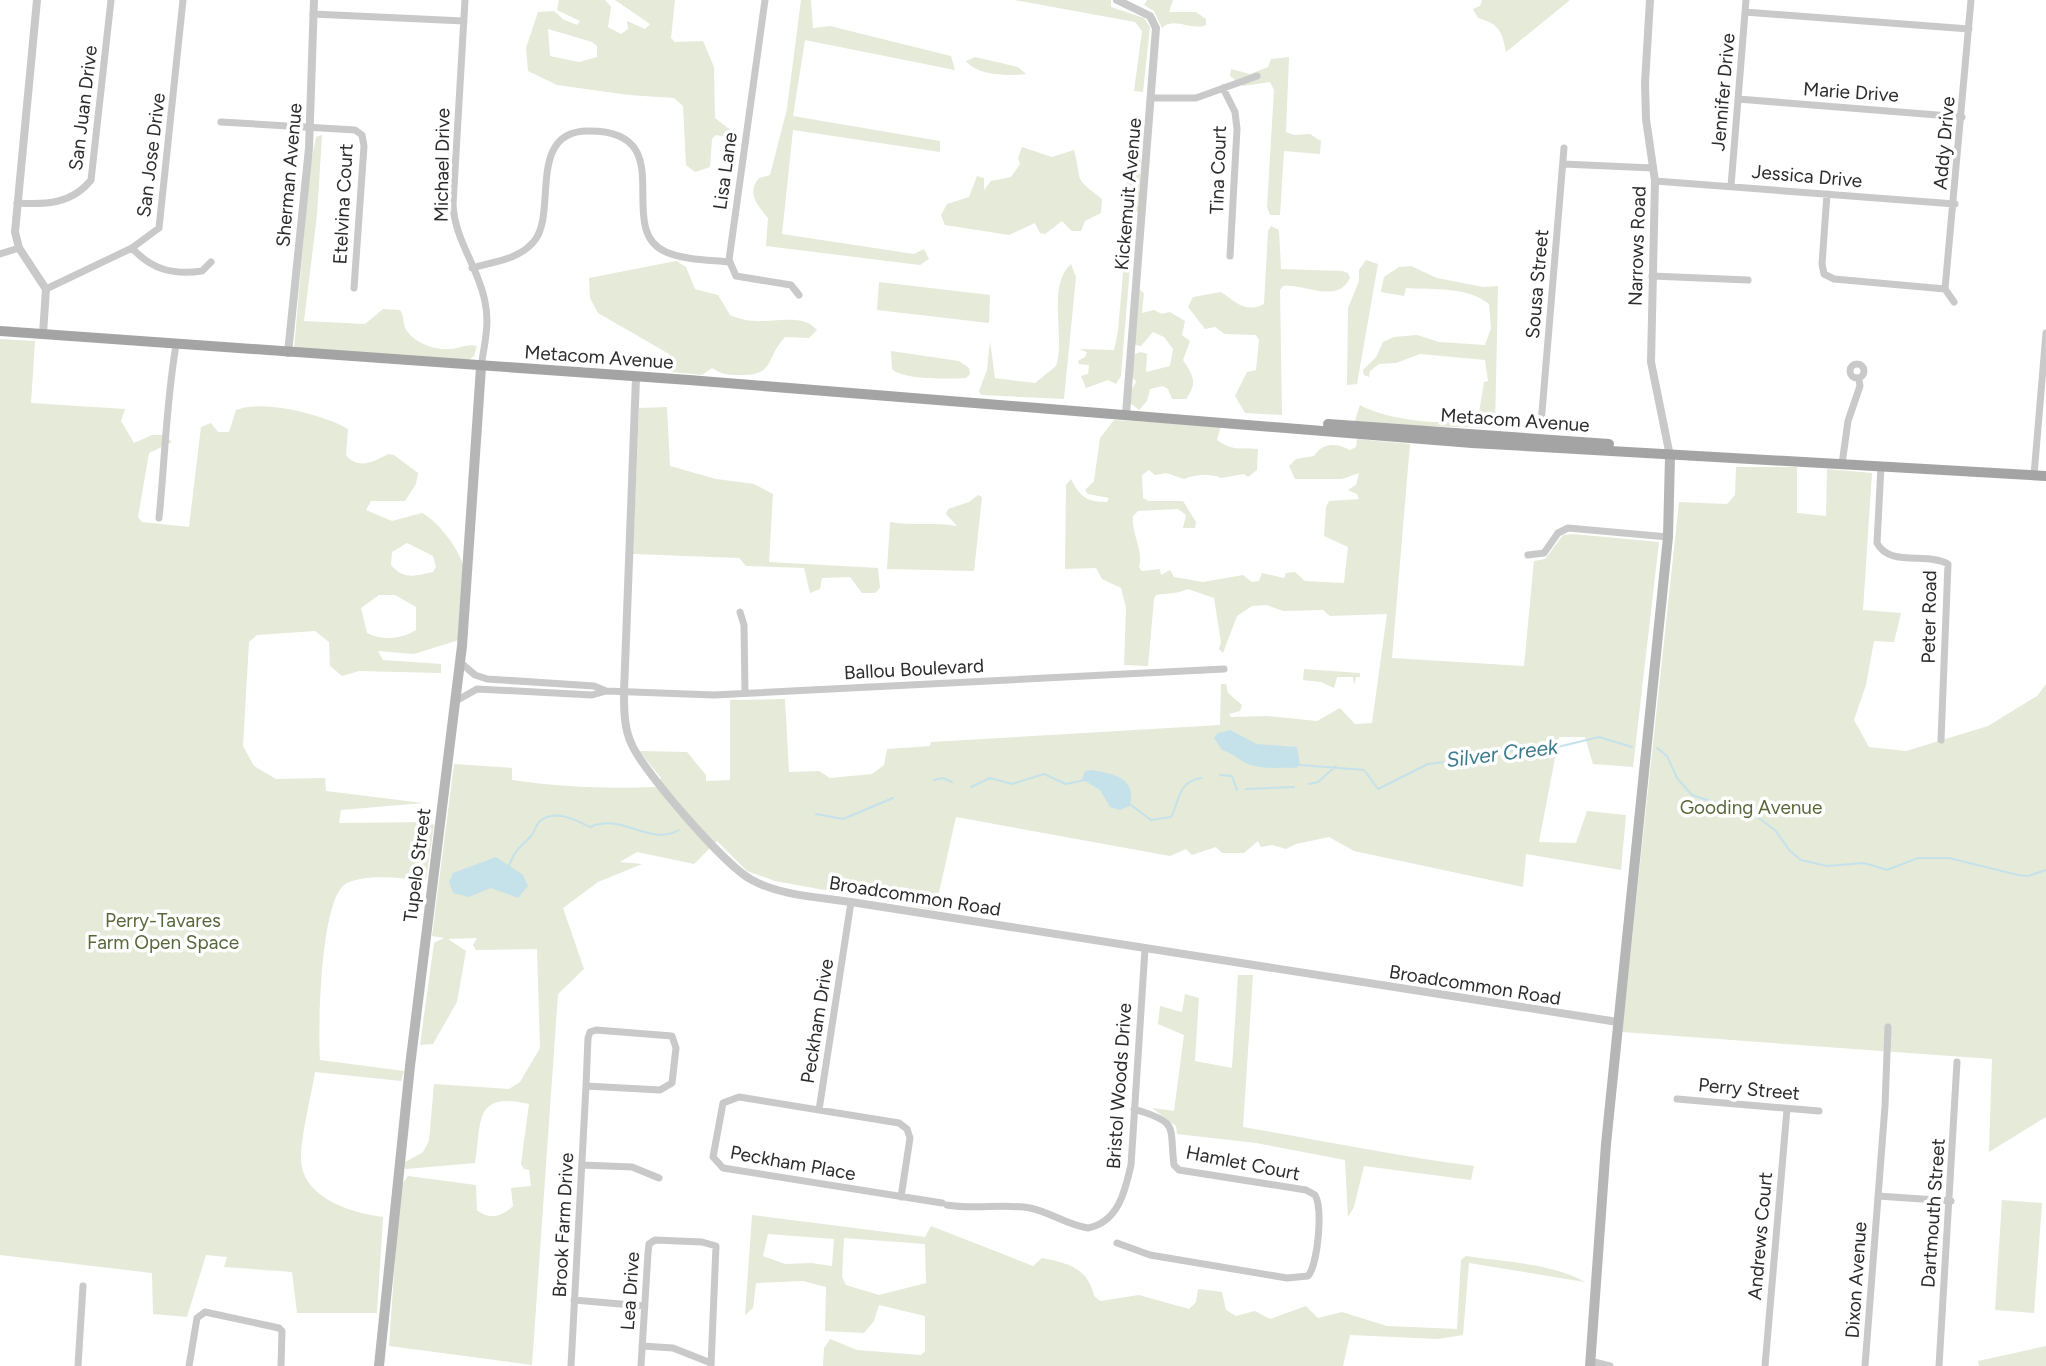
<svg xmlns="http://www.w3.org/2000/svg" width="2046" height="1366" font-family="Figtree,sans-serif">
	<rect width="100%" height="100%" fill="#fff"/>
	<path fill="#e5ead9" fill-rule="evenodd" d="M559,0H605L611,7L608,27L621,34L628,29L627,21L645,29L650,24L615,0H675L671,38L675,42L703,41L714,67L715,118L733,132L732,138L716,135L712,139L710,167L695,172L686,165L683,106L674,98L629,95L557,85L528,71L526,48L538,12L554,11L564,20L577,25L580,21L557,10ZM548,29L592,42L597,46V57L579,62L550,56Z
		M801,0H811L813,28L830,26L951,56L955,70L805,40L793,116L940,141V152L793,130L782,234L914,254L924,249L929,259L920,265L766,246L768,218C758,206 746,193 759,178L770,175L787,109Z
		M1014,0H1111V7L1144,18L1150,27L1143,92L1134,91L1142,31L1135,22Z
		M1147,0H1173L1169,12H1196L1206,19V25C1191,31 1174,16 1162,28L1154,11L1144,5Z
		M1482,0H1570L1506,52C1502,31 1499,24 1478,18L1473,9L1480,6Z
		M975,57L1018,67L1026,74C1009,76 977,76 966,61Z
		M1289,57L1286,132L1294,135L1310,134L1321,141L1320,154L1284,151L1280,215H1270L1267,207L1274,90L1270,82L1243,86L1230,76L1231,69L1250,74L1268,67L1271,59Z
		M1143,118L1138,211L1133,214L1125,206L1132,123Z
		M322,135L317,215L304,321L365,324L383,309L400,310C405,317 402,325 407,331C415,343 434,350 448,349C459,349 467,343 477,346L474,356L469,360C410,358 353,352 294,349L310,167L316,137Z
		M1022,147L1052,157L1074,150C1083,183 1071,175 1102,199L1101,213L1085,221L1081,231H1072L1062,221L1045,234L1040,233L1035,223L1009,235L945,225L941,215L947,204L969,197L977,176L984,178V190L991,181L1011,177L1020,164L1018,158Z
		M1131,219H1134L1121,376L1116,384L1108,380L1086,388L1081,376L1088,374L1089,365L1079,364L1078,361L1085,357L1087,352L1079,349L1114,350L1118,331L1127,227Z
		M1271,226L1279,230L1281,269L1342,271L1348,273L1350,278C1337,305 1304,283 1283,286L1280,290L1282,415L1245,413L1235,396L1247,372L1256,370L1259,340L1256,335L1225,334L1215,327L1205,329L1188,307L1193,297L1221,292C1235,301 1245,314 1264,304L1268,231Z
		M1366,260L1378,264L1357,384L1347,385L1348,308L1359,281V270Z
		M676,261L686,267L695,289L718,295L730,315C763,331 797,308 817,330L809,338L785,337C764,360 776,376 738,375C726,375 721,374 712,368L702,375L671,372L669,354L598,313L590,298L589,278Z
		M1071,264L1076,277L1064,399L981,395L979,391L987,370L990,341L995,378L1035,383L1056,366C1066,338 1046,287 1071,264Z
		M1411,266L1437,278L1483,287L1498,286L1495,428L1354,424L1360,405C1385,420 1450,427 1478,419L1484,382L1488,381L1485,360L1420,354L1396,363L1379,364L1370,371L1369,377L1364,375L1363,370L1376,357L1383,342L1394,337L1417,335L1439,342L1485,345L1491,328L1489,304C1467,286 1433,290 1406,288L1404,296L1381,292L1384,277L1399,267Z
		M879,282L990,295L989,323L877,310Z
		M1140,290L1144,293L1142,313L1154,310L1162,314L1170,312L1185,321L1182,335L1190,341L1183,360C1193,375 1198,383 1186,399H1172L1168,389L1163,386L1150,389L1147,401L1139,410L1130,403L1129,394L1136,382L1130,373L1129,356L1141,352L1147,354L1146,372L1170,366L1173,349L1164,337L1153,332L1141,346L1131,344L1133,292Z
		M0,339L35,341L31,403L125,409L121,421L134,443L152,435H164L172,442L149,453L138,517L142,522L189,527L201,427L211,423L218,432H229L236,410C262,399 324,415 348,429L346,455C358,470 374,462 388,454L394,455L418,473L416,484L405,501H371L366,510L392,521L422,513C438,521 460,550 464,568C467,587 460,620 459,640L414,654L378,651L383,660L441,664V673L359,671L342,676L330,666L329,642L315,631L257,635L249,642L243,746L254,766L276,779L325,778L326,791L423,803L341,810L339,823L430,822L434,825L426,880C402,879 370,873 347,883C320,895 318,1031 320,1060L404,1071L401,1081L315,1072C311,1097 301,1135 301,1158C301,1198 352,1213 383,1217L377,1313H297L292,1272L224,1267L227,1257L206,1255L187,1317L153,1314L152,1273L0,1255ZM407,543L433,556L436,567L433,572C415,576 404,580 391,565L392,552ZM379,595H395L416,607V630C402,639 382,641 367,633L361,608Z
		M891,351L959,361L969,368L970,374L966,378C949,379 903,380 892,369Z
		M667,407L670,466L716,479L754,484L773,494L769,562L878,568L880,588L875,593H862L850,577L822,578L820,589L810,593L804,568L746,566L739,558L633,554L639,408Z
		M1114,420L1221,426L1217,440C1235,452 1239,447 1258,449L1257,470L1248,477L1244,474L1221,478C1211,473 1193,475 1184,479L1166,473L1155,475L1149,470L1142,475L1143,498L1148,501H1183L1196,522L1195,528H1183L1186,515L1178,509L1138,511L1133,516C1131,534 1144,550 1139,567L1142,571L1160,569L1161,575L1170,570L1174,577L1203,582L1243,575L1252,582L1259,581L1262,573L1284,578L1286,573L1295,572L1305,581L1344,583L1348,547L1324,536L1326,507L1329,501L1359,499L1357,494L1348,490L1356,485L1359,473L1342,479H1295L1289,466L1296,459L1314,456C1323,442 1337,443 1350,450L1356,447L1357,439L1410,444L1392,658L1524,666L1534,561L1545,559L1563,535L1573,534L1659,542L1633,767L1593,764L1585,737H1559L1539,842L1576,843L1587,811L1626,815L1621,870L1526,854L1523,887L1354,851L1329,837L1296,844L1286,849L1272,845L1261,847L1258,841L1244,853H1222L1216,847L1192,855L1186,849L1170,856L956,817L935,910L775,881L747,871L717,841L694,864L637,852L620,862L642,864L598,882L563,908L584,969L558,994L532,1365L389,1346L400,1187L408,1176L476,1185L477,1210C489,1221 503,1216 513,1206L511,1188L531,1186L529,1170L524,1169L521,1164L529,1104C472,1091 482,1124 475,1163L406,1169L402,1164L423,1152L429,1141L434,1084L509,1089L520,1082L540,1048L537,949L476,950L473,945L477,938L448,939L466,951L457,1002L433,1044L420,1045L434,943L444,938L432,936L454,764L512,768V780C560,787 606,789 656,787L661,778L639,751L687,752L706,775V781L730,780V700L785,699L789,772L819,771L830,778L872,774L884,765L887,749L930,746L931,742L1220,725L1221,684H1226L1228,693L1242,705L1240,711L1229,714L1231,717L1268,716L1317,721L1340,708L1355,724L1372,723L1387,614L1330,616L1323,610L1283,611L1267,605L1252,606L1237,616L1223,653L1219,649L1221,642L1214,598L1188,589C1178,594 1167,593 1156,595L1154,599L1148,666L1124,665L1126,608L1121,588L1102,579L1096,568L1065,569L1066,485L1071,479C1080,497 1087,502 1107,502L1109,498L1088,494L1085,490L1094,481L1100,438Z
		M1736,467H1797V513L1826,516L1827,469L1872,473L1863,610L1901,613L1894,642L1874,641L1866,685L1854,720L1869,747L1906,751L1988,726L2037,696L2046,684V1117L1989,1152L1992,1059L1622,1032L1679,502L1727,504L1735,495Z
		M978,495L982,497L974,571L887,569L890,522C913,526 934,522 957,526L946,514L948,509L969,502Z
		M1304,669L1360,673V677H1356L1354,685L1353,677H1337L1334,688L1321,682L1303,680Z
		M1238,975H1253L1243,1127C1320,1140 1396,1156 1474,1166L1471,1180L1364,1166L1354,1207L1348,1217L1345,1160L1256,1143L1177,1134L1176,1126L1152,1108L1174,1111L1184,1035L1158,1024L1160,1006L1182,1012L1185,994L1199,998L1195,1061L1232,1068Z
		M2002,1200L2042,1203L2034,1313L1995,1310Z
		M752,1215L925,1237L931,1226L1033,1266L1042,1258C1068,1263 1088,1268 1094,1296L1100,1301L1139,1295L1189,1309L1196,1302L1198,1289L1222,1292L1226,1310L1236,1316L1255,1311L1270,1319L1306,1306L1318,1318L1342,1312L1387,1326L1457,1329L1461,1260L1466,1256C1503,1262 1552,1263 1585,1282L1469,1263L1463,1335L1438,1339L1350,1335L1343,1366H823L824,1348L830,1339L857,1350L921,1355L925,1351V1316L879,1305L874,1321L864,1333L825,1331L826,1287L803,1281L756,1283L753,1308L745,1315ZM768,1234L834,1239L832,1266L811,1263L785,1264L763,1256ZM844,1238L925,1244L926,1283L879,1295L846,1285L842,1277Z
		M2046,1346V1366H1979L1978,1361Z"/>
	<path fill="#c5e2ea" d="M1230,730L1257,744L1297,747L1300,765L1296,768C1280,767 1263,770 1248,764C1238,760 1233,753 1222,750L1214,738L1218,733Z
		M1092,770C1113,774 1137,777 1130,806L1120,810L1110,807L1100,790L1082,779L1085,771Z
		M496,857L523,875L528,886L518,898L491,888L469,897L453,893L449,882L453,873Z"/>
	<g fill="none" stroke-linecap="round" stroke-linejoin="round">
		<path stroke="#c5e2ea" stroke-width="2" d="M1657,748L1667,756L1677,778L1692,795L1756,816L1775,830L1790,851L1801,860L1827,866L1864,863L1887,870L1918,858H1949L2018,875L2028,876L2046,870
			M1300,765L1364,770L1378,789L1428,764L1446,762L1488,750L1541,751L1599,737L1632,747
			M1220,775L1232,776L1237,790
			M934,780L943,778L952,782
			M1309,784L1318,782L1336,766
			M971,787L990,778L1012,784L1044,774L1066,784L1085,780
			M1246,789L1294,787
			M1131,805L1151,820L1171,817C1180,801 1177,782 1201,778
			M816,814L843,819L893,798
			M509,866C516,848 518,850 531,836C535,832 535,826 539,822C554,808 576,820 590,827C622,812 649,847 679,830"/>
		<path stroke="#c9c9c9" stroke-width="7" d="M465,0L453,205C455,241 479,268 485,302C490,324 484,346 481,367
			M765,0L729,260L736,276L791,285L799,295
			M1745,12L1969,29
			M313,14L464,21
			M1223,88L1235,112L1237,129L1230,256
			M1152,98H1196L1257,76
			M1738,99L1962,117
			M221,122L355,130L362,135L364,146L354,288
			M1563,164L1653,168
			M1655,181L1955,204
			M1731,186L1746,0
			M1827,194L1822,264L1824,274L1834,279L1945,289L1954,302
			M17,203C45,205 72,204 91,180L111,0
			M132,248C152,270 173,275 202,271L211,262
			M0,254L19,248
			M472,268C493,262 521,259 535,240C557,211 527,131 588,131C684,130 612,229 666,252C684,260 710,260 729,262
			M1652,276L1748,280
			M46,289L132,248L159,228L183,0
			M1945,289L1971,0
			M1850 371a7 7 0 1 1 14 0a7 7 0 1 1-14 0Z
			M1541,424L1564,148
			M1842,464L1848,421L1860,386L1859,380
			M1881,466L1877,543C1889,567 1927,552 1948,564L1941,740
			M2034,475L2046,333
			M159,518C165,459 166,404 176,345
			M1528,555L1544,553L1558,533L1568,528L1668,537
			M740,612L744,625L745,693
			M461,663L475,675L487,679L594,686L606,691L714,695L1224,669
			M456,701L477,689L592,695L606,691
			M596,1030L672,1036L676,1048L672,1083L660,1090L586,1086L588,1038L590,1032Z
			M1677,1099L1819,1111
			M819,1110L851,902
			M582,1165L632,1167L659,1178
			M1878,1196L1951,1201
			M901,1197L910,1138L907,1129L899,1123L739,1097L723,1103L713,1157L723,1168L942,1203
			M947,1205C975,1210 1002,1203 1030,1208C1050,1212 1067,1225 1088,1228C1118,1222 1125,1192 1131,1165L1145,949
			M1117,1243L1150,1255L1287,1278L1308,1276C1318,1264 1323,1209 1315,1195L1306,1190L1179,1170L1174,1165C1169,1125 1180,1123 1134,1109
			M574,1300L644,1306
			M642,1346L673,1348L711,1363
			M1590,1361L1610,1366
			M78,1366L83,1286
			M189,1366L197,1318L205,1312L279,1328L282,1331L281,1366
			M571,1366L586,1086
			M641,1366L648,1253L649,1244L655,1240L702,1242L716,1246L711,1366
			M1765,1366L1787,1109
			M1865,1366L1885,1106L1888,1027
			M1939,1366L1957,1062"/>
		<path stroke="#c9c9c9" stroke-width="8" d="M37,0L15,232L19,248L46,289L43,334
			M1117,0L1150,16L1156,28L1126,414
			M1650,0L1645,83L1646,119L1655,181L1651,362L1670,456
			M288,353L309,148L314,0
			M636,378L624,692C624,710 624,729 632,745C644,772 726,867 752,880C781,896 819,897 851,902L1618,1022"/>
		<path stroke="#b6b6b6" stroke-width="10" d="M379,1366L410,1066L462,646L481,367
			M1590,1366L1606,1144L1668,537L1670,456"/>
		<path stroke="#a4a4a4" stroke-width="10" d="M0,331L689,380L1472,443L2046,476
			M1328,424L1609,444"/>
	</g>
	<g text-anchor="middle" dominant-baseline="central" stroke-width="7" stroke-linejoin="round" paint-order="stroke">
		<g font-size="19" fill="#2c2c2c" stroke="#fff">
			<text transform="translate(1723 92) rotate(-85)">Jennifer Drive</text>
			<text transform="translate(1851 92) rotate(4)">Marie Drive</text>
			<text transform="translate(83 108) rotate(-83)">San Juan Drive</text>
			<text transform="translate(1944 143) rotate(-85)">Addy Drive</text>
			<text transform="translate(151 155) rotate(-83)">San Jose Drive</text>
			<text transform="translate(442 165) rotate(-89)">Michael Drive</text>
			<text transform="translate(1218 170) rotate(-88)">Tina Court</text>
			<text transform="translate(725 171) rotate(-82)">Lisa Lane</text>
			<text transform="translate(289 175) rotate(-85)">Sherman Avenue</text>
			<text transform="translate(1807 176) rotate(5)">Jessica Drive</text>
			<text transform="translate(1128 194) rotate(-85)">Kickemuit Avenue</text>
			<text transform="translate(343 204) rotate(-87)">Etelvina Court</text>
			<text transform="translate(1637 246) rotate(-88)">Narrows Road</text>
			<text transform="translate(1537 284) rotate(-85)">Sousa Street</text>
			<text transform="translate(599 357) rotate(4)">Metacom Avenue</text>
			<text transform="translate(1515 420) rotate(4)">Metacom Avenue</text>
			<text transform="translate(1929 617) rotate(-89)">Peter Road</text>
			<text transform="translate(914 669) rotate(-3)">Ballou Boulevard</text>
			<text transform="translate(417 865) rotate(-83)">Tupelo Street</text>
			<text transform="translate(915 896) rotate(9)">Broadcommon Road</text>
			<text transform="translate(1475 985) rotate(9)">Broadcommon Road</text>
			<text transform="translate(817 1021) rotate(-81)">Peckham Drive</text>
			<text transform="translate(1119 1086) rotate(-86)">Bristol Woods Drive</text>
			<text transform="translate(1749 1089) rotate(5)">Perry Street</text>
			<text transform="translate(793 1163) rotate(10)">Peckham Place</text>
			<text transform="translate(1243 1163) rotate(11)">Hamlet Court</text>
			<text transform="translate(1933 1213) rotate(-86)">Dartmouth Street</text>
			<text transform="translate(563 1225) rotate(-87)">Brook Farm Drive</text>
			<text transform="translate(1760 1236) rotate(-85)">Andrews Court</text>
			<text transform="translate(1856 1280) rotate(-86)">Dixon Avenue</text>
			<text transform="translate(630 1291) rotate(-86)">Lea Drive</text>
		</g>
		<g font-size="19" fill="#57673a" stroke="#fff">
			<text x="1751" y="807">Gooding Avenue</text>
			<text x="163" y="920">Perry-Tavares<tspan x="163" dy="22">Farm Open Space</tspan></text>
		</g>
		<g font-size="21" font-style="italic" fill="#3c7b8c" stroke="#fff">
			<text transform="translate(1502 753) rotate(-7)">Silver Creek</text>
		</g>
	</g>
</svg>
